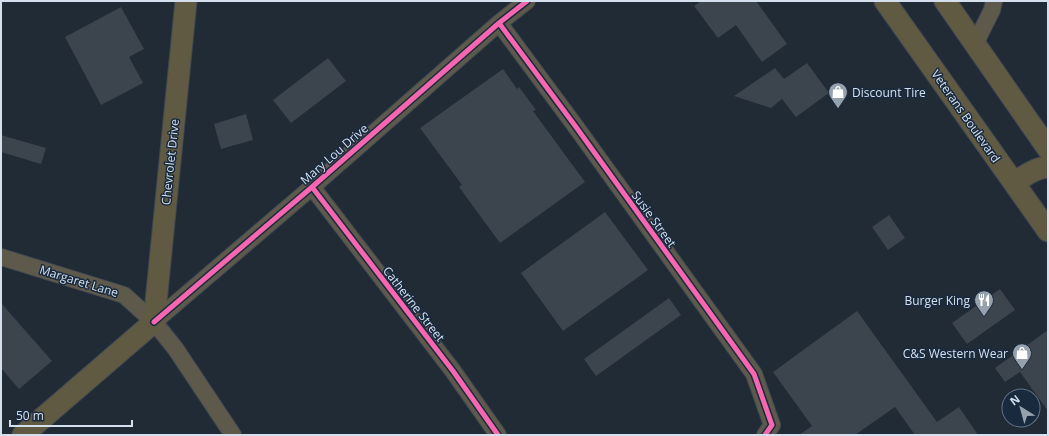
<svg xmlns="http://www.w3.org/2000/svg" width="1049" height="436" font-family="'Open Sans',sans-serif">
	<rect width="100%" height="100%" fill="#212b36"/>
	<path fill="#3c444d" d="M701,1H756L787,44L762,62L736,25L718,38L694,6Z
		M121,7L144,49L129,57L143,83L101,105L65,37Z
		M328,58L346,81L291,123L273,100Z
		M807,63L829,93L796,117L782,99L771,108L734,96L775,68L784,79Z
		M503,69L517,89L519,87L536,110L533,111L585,182L500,243L459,187L462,185L420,128Z
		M246,114L253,140L221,149L214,124Z
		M1,135L46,148L41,164L1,152Z
		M605,212L648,270L563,331L521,273Z
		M889,215L905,238L888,250L872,227Z
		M1000,289L1015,310L967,344L952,323Z
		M669,298L681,315L596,376L584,359Z
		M1,303L52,361L19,389L1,368Z
		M857,311L937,422L959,407L978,435H915L895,407L855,435H799L812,426L773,372Z
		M1048,330V411L1020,372L1005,382L995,368Z"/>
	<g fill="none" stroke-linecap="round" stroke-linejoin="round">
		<defs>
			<path id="minor" d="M499,23L576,127L754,374L772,425L765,435
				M975,44L992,10L994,1
				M312,187L453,371L498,435
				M1,257L124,295L154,322L175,348L233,435
				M154,322L312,187L499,23L527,1"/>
			<path id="major" d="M885,1L1048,231
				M945,1L1048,149
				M1014,183C1024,176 1035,168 1048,167
				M23,435L154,322L186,1"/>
		</defs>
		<use href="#minor" stroke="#3f4852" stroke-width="18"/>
		<use href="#major" stroke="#3f4852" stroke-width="23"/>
		<use href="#minor" stroke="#5d5a4c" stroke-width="16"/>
		<use href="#major" stroke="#605a43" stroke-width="21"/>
		<defs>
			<path id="cycleway" d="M499,23L576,127L754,374L772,425L765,435
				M312,187L453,371L498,435
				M154,322L312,187L499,23L527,1"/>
		</defs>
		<use href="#cycleway" stroke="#192a3e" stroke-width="8"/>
		<use href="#cycleway" stroke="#f766af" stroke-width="5"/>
	</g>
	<defs>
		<symbol id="shop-pin" viewBox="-11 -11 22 30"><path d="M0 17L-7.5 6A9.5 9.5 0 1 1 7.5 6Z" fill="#96a1ae" stroke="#192a3e"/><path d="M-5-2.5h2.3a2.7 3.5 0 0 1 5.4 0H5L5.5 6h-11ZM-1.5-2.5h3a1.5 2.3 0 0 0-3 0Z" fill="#fff"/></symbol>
		<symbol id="restaurant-pin" viewBox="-11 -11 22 30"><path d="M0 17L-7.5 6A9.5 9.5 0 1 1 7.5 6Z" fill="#96a1ae" stroke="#192a3e"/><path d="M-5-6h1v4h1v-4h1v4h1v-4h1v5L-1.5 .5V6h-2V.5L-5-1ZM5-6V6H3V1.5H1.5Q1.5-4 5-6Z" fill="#fff"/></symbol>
	</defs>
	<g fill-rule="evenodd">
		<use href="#shop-pin" x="827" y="81" width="22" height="30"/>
		<use href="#restaurant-pin" x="973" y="289" width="22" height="30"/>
		<use href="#shop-pin" x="1011" y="342" width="22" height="30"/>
	</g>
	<g text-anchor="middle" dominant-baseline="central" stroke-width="3" stroke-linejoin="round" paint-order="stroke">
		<g font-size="12" fill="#d5e0ee" stroke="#192a3e" text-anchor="end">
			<text x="852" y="92" text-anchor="start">Discount Tire</text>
			<text x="970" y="300">Burger King</text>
			<text x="1008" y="353">C&amp;S Western Wear</text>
		</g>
		<g font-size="12" fill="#d5e0ee" stroke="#192a3e">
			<text transform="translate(966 116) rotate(55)">Veterans Boulevard</text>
			<text transform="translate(334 154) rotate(-41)">Mary Lou Drive</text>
			<text transform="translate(170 162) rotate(-84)">Chevrolet Drive</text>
			<text transform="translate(654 219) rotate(54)">Susie Street</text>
			<text transform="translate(79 281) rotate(17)">Margaret Lane</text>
			<text transform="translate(414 304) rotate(52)">Catherine Street</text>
		</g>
	</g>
	<rect width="1049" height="436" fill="none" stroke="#d5e0ee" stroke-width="4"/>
	<g transform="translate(1021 408) rotate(323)"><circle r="19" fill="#192a3e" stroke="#647384"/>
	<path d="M0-3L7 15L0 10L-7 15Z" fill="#96a1ae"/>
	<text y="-6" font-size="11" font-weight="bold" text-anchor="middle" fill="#d5e0ee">N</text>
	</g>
	<path d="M10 420v6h122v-6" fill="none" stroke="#d5e0ee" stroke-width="2"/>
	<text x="16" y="420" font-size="12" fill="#d5e0ee" stroke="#192a3e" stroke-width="3" paint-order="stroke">50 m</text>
</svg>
